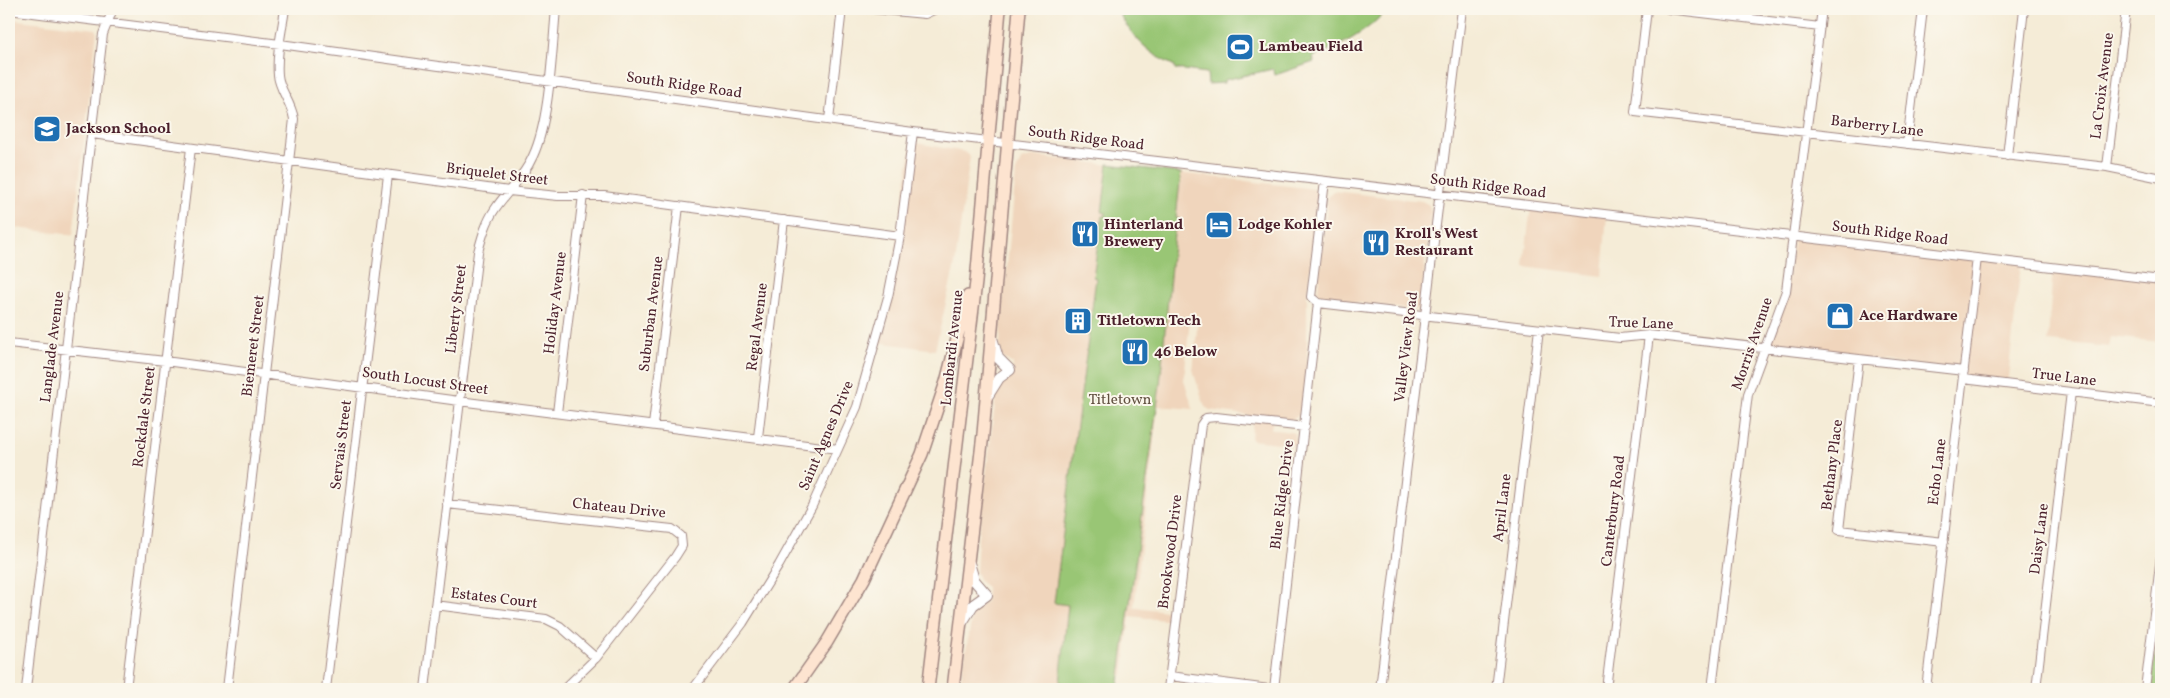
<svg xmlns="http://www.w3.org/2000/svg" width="2170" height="698" font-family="Vollkorn,serif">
	<rect width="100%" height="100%" fill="#fbf7ec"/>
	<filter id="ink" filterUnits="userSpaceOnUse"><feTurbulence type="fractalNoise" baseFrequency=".02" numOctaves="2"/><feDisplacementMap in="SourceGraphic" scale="10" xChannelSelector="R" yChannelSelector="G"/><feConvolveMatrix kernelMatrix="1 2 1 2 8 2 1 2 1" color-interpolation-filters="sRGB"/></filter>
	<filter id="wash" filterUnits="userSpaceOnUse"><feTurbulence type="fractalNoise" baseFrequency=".0096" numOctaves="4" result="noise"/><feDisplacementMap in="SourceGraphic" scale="20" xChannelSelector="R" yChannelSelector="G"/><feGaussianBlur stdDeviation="1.12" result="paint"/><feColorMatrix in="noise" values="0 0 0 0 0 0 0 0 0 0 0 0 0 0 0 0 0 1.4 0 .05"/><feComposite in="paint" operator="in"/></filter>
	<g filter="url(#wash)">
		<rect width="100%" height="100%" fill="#f5ecd7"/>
		<path fill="#f0d5bc" d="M9,19L96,29L97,31L73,235L9,227Z
			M912,142L965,152L970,156L955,264L935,350L877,342L888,297Z
			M1035,156L1314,189L1319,193L1307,292V357L1301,410L1299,415L1292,420L1273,418L1271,429L1295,433L1297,445L1251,440L1253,416L1210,410L1205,407L1193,371L1198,318L1190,317L1184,380L1193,409L1158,406L1134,607L1174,612L1172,621L1130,616L1123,675H1120L1118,689H959L973,612L986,602L987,587L980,582L976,572L978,538L997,389L1006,378L1012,377L1013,364L1003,358L1000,348L1001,311L1007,268L1016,172L1021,160Z
			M1333,191L1422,201L1429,205L1431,213L1420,304L1417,309L1412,310L1317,297L1328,196Z
			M1531,205L1607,214L1602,276L1524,266Z
			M1794,236L2021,264L2007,385L1963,379L1964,371L1765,348L1786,291Z
			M2053,267L2161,280V342L2111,337L2109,347L2048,341Z"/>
		<path fill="#99c674" stroke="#727250" d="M1117,9H1387C1369,32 1340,46 1313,57L1314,62L1275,75L1273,69L1224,80V83L1208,84L1207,73L1175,69V66C1148,54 1130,35 1117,9Z
			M1108,164L1181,173L1176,218L1179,219V223H1175L1160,385L1118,689L1060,683L1068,605L1054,603L1096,278L1093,277L1102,216H1106V213L1102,212Z
			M2158,633L2161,634V689H2151Z"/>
	</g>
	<g filter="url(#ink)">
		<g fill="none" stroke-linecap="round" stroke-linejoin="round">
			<defs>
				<path id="minor" d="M873,9L925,14L936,9
					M1647,9L1635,112L2107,167L2161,178
					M1668,9L1820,27
					M9,10L280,44L913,132L2161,280
					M829,120L842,9
					M92,134L509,191L558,196H604L900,236
					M1907,144L1923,9
					M2007,156L2024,9
					M2107,167L2126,9
					M1325,181L1311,297L1318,303L1620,338L1649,335L1964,371
					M9,343L165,361L459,401L838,449
					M1859,359L1839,530L1944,542
					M1963,379L2161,403
					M557,413L583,195
					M653,425L679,206
					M758,437L784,220
					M447,504L672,529L681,536L682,546L675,557L596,658L564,689
					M435,605L546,619L560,626L596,658
					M1170,676L1269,689
					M26,689L103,34L113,9
					M126,689L191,148
					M227,689L294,119C291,101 279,90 278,75C276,54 282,30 285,9
					M326,689L388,175
					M425,689L478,252C482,237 486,222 495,209C507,191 524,177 533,156C550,120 552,50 556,9
					M693,689L743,623L779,565L812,506L857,407L888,297L900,236L913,132
					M1168,689L1201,425L1206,418L1216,417L1305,427
					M1274,689L1318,303
					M1380,689L1462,9
					M1496,689L1539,329
					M1606,689L1649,335
					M1712,689L1748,394L1786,291L1822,9
					M1926,689L1977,258
					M2036,689L2071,392
					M2145,689L2161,556"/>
				<path id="tertiary" d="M987,397L999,378L1010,370L998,358L992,338
					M961,624L973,605L987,595L974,580L969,563"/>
				<path id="secondary" d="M794,689L827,642L864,579L922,454L946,382L968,296
					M928,689L976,282L1000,9
					M953,689L983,434L1019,9"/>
			</defs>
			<use href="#minor" stroke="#a08681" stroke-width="10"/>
			<use href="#tertiary" stroke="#a08681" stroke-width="12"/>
			<use href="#secondary" stroke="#a08681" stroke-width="14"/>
			<use href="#minor" stroke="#fff" stroke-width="8"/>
			<use href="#tertiary" stroke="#fff" stroke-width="10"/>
			<use href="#secondary" stroke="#fde4d0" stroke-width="11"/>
		</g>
	</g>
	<defs>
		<symbol id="stadium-square" viewBox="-11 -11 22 22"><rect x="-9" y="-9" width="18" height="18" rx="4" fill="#1f6fb2" stroke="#fbf7ec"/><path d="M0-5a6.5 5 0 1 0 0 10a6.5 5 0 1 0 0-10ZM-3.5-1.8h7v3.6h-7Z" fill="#fff"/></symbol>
		<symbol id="school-square" viewBox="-11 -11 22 22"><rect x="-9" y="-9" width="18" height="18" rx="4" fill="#1f6fb2" stroke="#fbf7ec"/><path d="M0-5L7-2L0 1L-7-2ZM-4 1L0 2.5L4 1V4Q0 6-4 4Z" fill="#fff"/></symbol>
		<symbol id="hotel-square" viewBox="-11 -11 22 22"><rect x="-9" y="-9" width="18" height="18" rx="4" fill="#1f6fb2" stroke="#fbf7ec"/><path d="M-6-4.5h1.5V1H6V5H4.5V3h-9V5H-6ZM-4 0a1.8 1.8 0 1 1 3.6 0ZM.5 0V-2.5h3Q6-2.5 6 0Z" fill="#fff"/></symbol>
		<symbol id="restaurant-square" viewBox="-11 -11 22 22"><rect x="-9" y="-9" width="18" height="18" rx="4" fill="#1f6fb2" stroke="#fbf7ec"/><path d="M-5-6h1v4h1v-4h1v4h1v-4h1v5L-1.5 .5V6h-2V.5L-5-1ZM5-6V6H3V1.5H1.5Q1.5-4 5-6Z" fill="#fff"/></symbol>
		<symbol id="shop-square" viewBox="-11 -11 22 22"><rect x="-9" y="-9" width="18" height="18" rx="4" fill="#1f6fb2" stroke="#fbf7ec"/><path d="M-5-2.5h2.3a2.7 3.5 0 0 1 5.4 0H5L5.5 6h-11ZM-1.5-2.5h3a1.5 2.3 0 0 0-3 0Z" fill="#fff"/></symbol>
		<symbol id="building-square" viewBox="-11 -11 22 22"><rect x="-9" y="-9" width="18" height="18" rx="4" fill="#1f6fb2" stroke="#fbf7ec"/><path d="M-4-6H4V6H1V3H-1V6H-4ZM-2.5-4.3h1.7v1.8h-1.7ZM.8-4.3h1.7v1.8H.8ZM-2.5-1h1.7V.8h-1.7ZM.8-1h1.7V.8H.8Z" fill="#fff"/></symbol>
	</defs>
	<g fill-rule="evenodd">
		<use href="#stadium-square" x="1224" y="31" width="32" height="32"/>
		<use href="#school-square" x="31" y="113" width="32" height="32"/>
		<use href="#hotel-square" x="1203" y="209" width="32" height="32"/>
		<use href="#restaurant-square" x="1069" y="218" width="32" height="32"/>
		<use href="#restaurant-square" x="1360" y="227" width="32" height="32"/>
		<use href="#shop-square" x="1824" y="300" width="32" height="32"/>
		<use href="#building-square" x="1062" y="305" width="32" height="32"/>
		<use href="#restaurant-square" x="1119" y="336" width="32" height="32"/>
	</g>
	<g text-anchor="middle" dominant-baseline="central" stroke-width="4" stroke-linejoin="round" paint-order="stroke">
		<g font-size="15" font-weight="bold" fill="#4a1f2b" stroke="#fbf7ec" text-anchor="start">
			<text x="1259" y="47">Lambeau Field</text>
			<text x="66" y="129">Jackson School</text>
			<text x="1104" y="225">Hinterland<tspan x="1104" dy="17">Brewery</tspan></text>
			<text x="1238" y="225">Lodge Kohler</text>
			<text x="1395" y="234">Kroll's West<tspan x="1395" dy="17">Restaurant</tspan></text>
			<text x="1859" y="316">Ace Hardware</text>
			<text x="1097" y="321">Titletown Tech</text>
			<text x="1154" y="352">46 Below</text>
		</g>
		<g font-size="15" fill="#4a1f2b" stroke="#fbf7ec">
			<text transform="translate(684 86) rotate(8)">South Ridge Road</text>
			<text transform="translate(2103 86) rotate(-83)">La Croix Avenue</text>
			<text transform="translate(1877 127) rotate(7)">Barberry Lane</text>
			<text transform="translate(1086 139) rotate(7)">South Ridge Road</text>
			<text transform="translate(497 175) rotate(7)">Briquelet Street</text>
			<text transform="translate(1488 187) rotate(7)">South Ridge Road</text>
			<text transform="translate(1890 234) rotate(7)">South Ridge Road</text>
			<text transform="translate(556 303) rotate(-83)">Holiday Avenue</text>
			<text transform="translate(457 309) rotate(-83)">Liberty Street</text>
			<text transform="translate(652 314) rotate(-83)">Suburban Avenue</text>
			<text transform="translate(1641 324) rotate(2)">True Lane</text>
			<text transform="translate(758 327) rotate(-83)">Regal Avenue</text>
			<text transform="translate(1753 344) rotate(-71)">Morris Avenue</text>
			<text transform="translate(254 346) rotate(-83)">Biemeret Street</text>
			<text transform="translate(53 347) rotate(-83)">Langlade Avenue</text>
			<text transform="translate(1407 347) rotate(-83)">Valley View Road</text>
			<text transform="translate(953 348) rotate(-84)">Lombardi Avenue</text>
			<text transform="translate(2064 378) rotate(7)">True Lane</text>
			<text transform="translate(425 382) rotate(8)">South Locust Street</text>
			<text transform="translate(145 417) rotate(-83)">Rockdale Street</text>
			<text transform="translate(827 436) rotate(-67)">Saint Agnes Drive</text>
			<text transform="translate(342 445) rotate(-83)">Servais Street</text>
			<text transform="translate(1833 465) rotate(-83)">Bethany Place</text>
			<text transform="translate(1938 472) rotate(-83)">Echo Lane</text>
			<text transform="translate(1283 495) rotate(-83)">Blue Ridge Drive</text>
			<text transform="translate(1503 508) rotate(-83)">April Lane</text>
			<text transform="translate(619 509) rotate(6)">Chateau Drive</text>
			<text transform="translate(1614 511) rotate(-83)">Canterbury Road</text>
			<text transform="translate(2040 539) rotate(-83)">Daisy Lane</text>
			<text transform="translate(1171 552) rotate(-83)">Brookwood Drive</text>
			<text transform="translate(494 599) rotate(7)">Estates Court</text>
		</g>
		<g font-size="15" fill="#625141" stroke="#fbf7ec">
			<text x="1120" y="400">Titletown</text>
		</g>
	</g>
	<rect width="2170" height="698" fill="none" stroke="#fbf7ec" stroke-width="30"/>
</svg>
